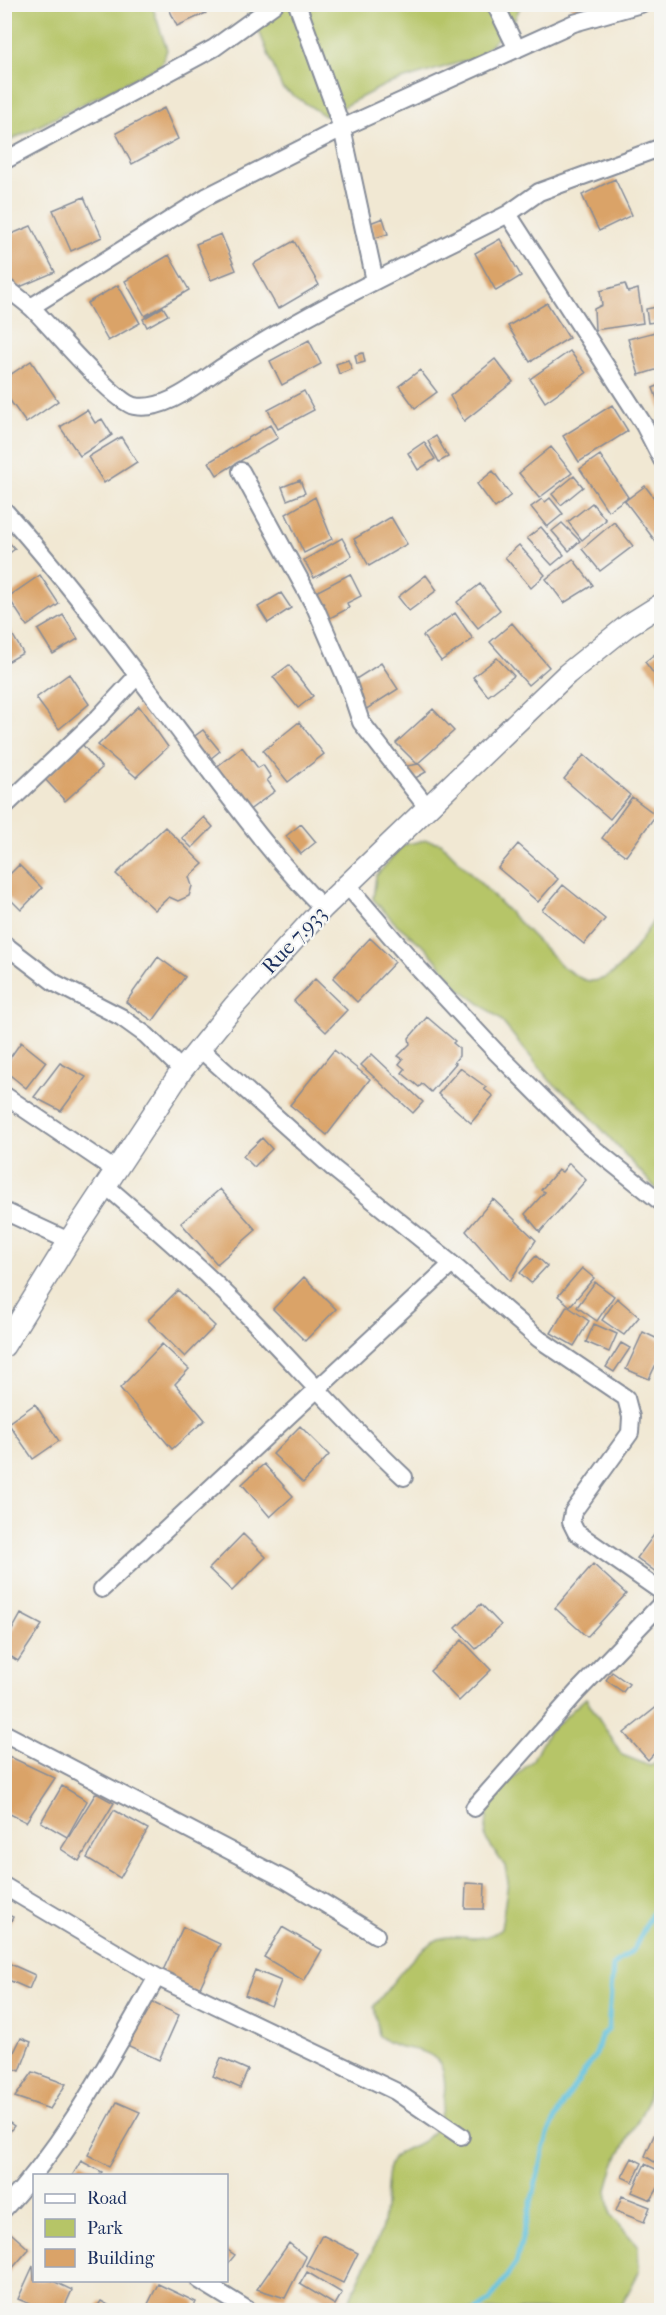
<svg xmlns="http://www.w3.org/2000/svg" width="666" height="2315" font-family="'IM FELL French Canon',serif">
	<rect width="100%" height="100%" fill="#f6f6f2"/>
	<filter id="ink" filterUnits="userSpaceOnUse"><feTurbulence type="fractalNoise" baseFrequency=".0167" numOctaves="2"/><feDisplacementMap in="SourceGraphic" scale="12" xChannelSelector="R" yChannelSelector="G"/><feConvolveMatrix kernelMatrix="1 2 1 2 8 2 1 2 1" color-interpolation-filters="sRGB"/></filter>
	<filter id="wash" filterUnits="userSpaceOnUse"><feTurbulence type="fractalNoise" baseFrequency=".008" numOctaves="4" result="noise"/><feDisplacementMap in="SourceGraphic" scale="24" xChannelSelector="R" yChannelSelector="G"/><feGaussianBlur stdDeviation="1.35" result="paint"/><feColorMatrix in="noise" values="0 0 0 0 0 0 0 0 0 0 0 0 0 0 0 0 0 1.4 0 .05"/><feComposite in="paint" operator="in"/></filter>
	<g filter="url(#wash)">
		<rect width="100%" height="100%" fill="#f1e8d3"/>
		<path fill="#b6c567" stroke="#687a62" stroke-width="1.5" d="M5,4L152,5L167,50L161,65L5,143Z
			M244,5H521L513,23L478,57L385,85L325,116L282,88L257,26Z
			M426,840L441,843L564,968C571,972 578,978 585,980C619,989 644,931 661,910V1194L576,1101L551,1082L499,1018L459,988L428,950L395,923L373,899L376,876L403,845Z
			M586,1698L622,1755L650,1766L661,1761V2042L646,2105L614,2165L607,2190L611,2215L638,2246L639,2272L619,2310H346C355,2283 371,2258 381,2230C388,2210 383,2187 389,2167C394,2148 416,2149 428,2137C443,2123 452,2076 437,2060C422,2045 399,2053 379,2036L374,2006C390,1987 417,1947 439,1939C462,1931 476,1947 501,1929L508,1882L505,1866L485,1838L488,1807L496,1794L532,1761L548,1732Z"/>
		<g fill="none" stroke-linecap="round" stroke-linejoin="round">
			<path stroke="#5fc0dd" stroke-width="5" d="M476,2310L489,2301L516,2263L548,2134L563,2104L596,2054L601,2036L608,2030L613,1966L634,1949L653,1911L662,1903"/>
		</g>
		<g id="blocks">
			<path fill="#daa368" d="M167,4H202L206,13L177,26Z
				M570,4H589L573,10Z
				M164,108L178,139L132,164L116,133Z
				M615,179L632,215L599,231L582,195Z
				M84,197L102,237L71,251L53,210Z
				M383,218L388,234L375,238L370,223Z
				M31,226L55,272L8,292L4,284V237Z
				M221,234L236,270L211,280L196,244Z
				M500,239L521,276L496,291L475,253Z
				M294,241L319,285L278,309L253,264Z
				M169,255L189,290L145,316L125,281Z
				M625,284L628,292L638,289L643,323L595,330L594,309L602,305L600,291Z
				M118,285L140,323L108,341L87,303Z
				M547,303L569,338L530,362L508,326Z
				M662,306V321L648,323L646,309Z
				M163,307L168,315L147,327L143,319Z
				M659,331L662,368L639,375L628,339Z
				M309,340L321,364L282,385L270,361Z
				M570,351L586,373L545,402L530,379Z
				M363,353L365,362L357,364L355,355Z
				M495,359L513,382L464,421L450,396Z
				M348,360L352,369L339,374L336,364Z
				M31,361L58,401L26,423L4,392V379Z
				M420,370L437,392L415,408L399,386Z
				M662,384V410H661L653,388Z
				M304,391L314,410L278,429L268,410Z
				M612,405L628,431L579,462L563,436Z
				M87,410L95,423L102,419L112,435L80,456L60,427Z
				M270,425L278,438L217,475L209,462Z
				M436,436L448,457L439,462L428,441Z
				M121,437L137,462L104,483L88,457Z
				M424,442L435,459L418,470L408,453Z
				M551,447L572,473L539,498L519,473Z
				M600,455L628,497L608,511L580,469Z
				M493,471L511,495L495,508L477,484Z
				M574,476L583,487L561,505L552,494Z
				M300,480L305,493L287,500L282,487Z
				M645,486L662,508V545L659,546L625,501Z
				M315,497L332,539L304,553L286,514Z
				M550,498L563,514L547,527L531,507L542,499L545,502Z
				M592,503L606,520L582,540L568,522Z
				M391,517L407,544L369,566L354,539Z
				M614,522L633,546L600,571L582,549Z
				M562,523L580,541L569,551L552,531Z
				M541,527L564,555L552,565L527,538Z
				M4,537L15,549L4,557Z
				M342,538L352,556L314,578L304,560Z
				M519,545L545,575L531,588L505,557Z
				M573,559L593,585L564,603L546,579Z
				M350,574L361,596L347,603L349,608L328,619L314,593Z
				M40,575L59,604L27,626L8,597Z
				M426,575L437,590L409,611L398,597Z
				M480,584L500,610L478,628L457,602Z
				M281,593L291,608L268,623L258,607Z
				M455,613L473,639L441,661L423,636Z
				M63,615L78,639L53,654L38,630Z
				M4,620L23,653L4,664Z
				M512,623L549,667L528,685L490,642Z
				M660,650L662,652V685L645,662Z
				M497,658L514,676L488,696L473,677Z
				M381,663L398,689L365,710L348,684Z
				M289,665L313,696L298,708L273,677Z
				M69,674L89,704L59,729L36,698Z
				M139,706L168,747L136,777L98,745Z
				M433,709L454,731L417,764L396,743Z
				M299,722L324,754L288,782L263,751Z
				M203,730L220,751L205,763L188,741Z
				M82,744L102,768L65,801L44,778Z
				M242,747L258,768L263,765L271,777L267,780L275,791L248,811L215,768Z
				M584,755L630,795L610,819L564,779Z
				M419,764L426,772L412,780L406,766Z
				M632,797L656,815L626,856L602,838Z
				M204,817L213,827L192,848L182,838Z
				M301,824L316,842L301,854L286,836Z
				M165,827L203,864L189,877L192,886L189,896L178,901L169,897L155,910L116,874Z
				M518,844L558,879L538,902L498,868Z
				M19,865L42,888L21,910L4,893L7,889L4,880Z
				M563,885L605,919L584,944L542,910Z
				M370,938L395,962L357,1002L333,978Z
				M158,957L185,977L153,1021L126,1002Z
				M315,979L347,1010L326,1032L294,1001Z
				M427,1017L455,1041L453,1043L459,1048V1056L454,1062L456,1063L431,1092L422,1084L419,1087L402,1073L405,1069L399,1064L403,1059L398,1056L410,1044L409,1038Z
				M21,1042L46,1062L26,1088L5,1071V1065Z
				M334,1050L370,1079L327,1135L290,1105Z
				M372,1054L423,1102L413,1113L361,1065Z
				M60,1063L86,1077L61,1111L34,1097Z
				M460,1068L486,1087L484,1089L493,1096L471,1123L438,1094Z
				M262,1138L272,1149L254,1167L243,1156Z
				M569,1163L586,1180L540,1232L525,1214L545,1192L541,1190L558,1170L562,1172Z
				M220,1189L256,1230L217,1264L181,1223Z
				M493,1199L536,1240L510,1281L466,1231Z
				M536,1256L547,1266L531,1283L520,1273Z
				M582,1268L594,1278L570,1306L558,1296Z
				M304,1277L336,1309L305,1341L273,1309Z
				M595,1282L614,1296L597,1321L577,1307Z
				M178,1290L215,1326L185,1357L148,1320Z
				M617,1298L639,1317L624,1335L602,1320Z
				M567,1306L589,1321L574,1346L551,1333Z
				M594,1324L617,1334L609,1352L586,1342Z
				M643,1332L662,1341V1351L649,1379L626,1369Z
				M621,1343L630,1348L614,1372L606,1367Z
				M162,1344L189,1369L175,1384L205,1420L172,1449L120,1388Z
				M35,1404L59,1441L33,1459L8,1423Z
				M300,1426L329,1455L303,1483L273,1454Z
				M264,1464L293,1496L270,1517L242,1484Z
				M662,1524V1573L660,1575L637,1558Z
				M243,1534L266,1557L232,1591L209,1569Z
				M593,1564L626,1594L587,1637L555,1608Z
				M481,1604L501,1625L476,1649L456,1628Z
				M21,1614L42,1625L18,1661L5,1653V1643Z
				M462,1640L491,1670L459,1701L430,1671Z
				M612,1672L629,1684L623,1692L606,1680Z
				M658,1706L662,1708V1745L648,1760L624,1733Z
				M4,1754L55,1778L26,1822L4,1811Z
				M62,1786L87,1801L67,1837L41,1822Z
				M96,1793L114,1803L79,1861L61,1849Z
				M114,1810L148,1829L120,1878L87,1858Z
				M466,1883L485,1884L484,1909H465Z
				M4,1913L13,1917L4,1935Z
				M183,1927L220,1944L197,1994L160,1977Z
				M282,1927L322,1950L304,1981L264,1957Z
				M8,1963L35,1975L29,1989L4,1978Z
				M255,1970L281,1981L271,2006L245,1995Z
				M147,2000L179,2015L159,2060L127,2045Z
				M21,2038L31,2042L20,2071L4,2065V2049L14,2052Z
				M221,2058L248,2070L240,2088L213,2076Z
				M33,2072L66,2084L50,2109L15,2097Z
				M117,2102L140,2112L109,2166L88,2155Z
				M662,2117V2167L645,2156Z
				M4,2119L14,2126L4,2139Z
				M632,2158L642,2163L633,2182L622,2177Z
				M81,2161L102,2172L99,2176H72Z
				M645,2164L662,2172V2181L651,2200L632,2192Z
				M622,2196L650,2207L644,2222L616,2211Z
				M4,2227L29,2249L4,2278Z
				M322,2235L358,2253L343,2283L306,2265Z
				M289,2243L306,2257L285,2298L257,2289Z
				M226,2249L235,2255L226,2266Z
				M33,2266L34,2280H51L72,2290L63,2310H45L18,2299Z
				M307,2272L342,2293L335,2305L300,2284Z
				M158,2284L196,2302L192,2310H145Z
				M101,2301L117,2310H95Z"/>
		</g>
	</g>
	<g filter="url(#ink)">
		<use href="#blocks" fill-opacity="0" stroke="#868c98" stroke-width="1.5"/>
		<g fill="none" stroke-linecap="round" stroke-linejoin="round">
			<defs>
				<path id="minor" d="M297,4L342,128L375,281
					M495,4L517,49
					M4,161L214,48L275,4
					M508,214L539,192L662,147
					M4,286C14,294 24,301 33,309C51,327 114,402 134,406C166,412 199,382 224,366C314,308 412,263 508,214L644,425L662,460
					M31,307L206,197L342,128L574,23L641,4
					M241,471L316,609L348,683L361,722L427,807
					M4,510C73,587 134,671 196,753C236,806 276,861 323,908
					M4,807L98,718L137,676
					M347,885L418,968L496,1052L587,1143L662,1203
					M4,944L55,983L121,1017L146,1035L182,1070
					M199,1048L334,1169L452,1264L539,1339L626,1398L631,1417L630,1433L573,1512L571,1522L576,1532L662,1592
					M4,1095L115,1170
					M105,1185C156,1229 207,1273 254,1322C304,1374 351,1428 404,1477
					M4,1211L69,1241
					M102,1589L452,1264
					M4,1733L286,1880L376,1935
					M474,1808L577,1692L662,1603
					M4,1886L157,1977L395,2091L461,2136
					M4,2209C68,2140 110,2058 157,1977
					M199,2280L248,2310"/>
				<path id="tertiary" d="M4,1346L69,1241L182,1070L234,1006L323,908L567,674L627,626L662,604"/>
			</defs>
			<use href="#minor" stroke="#868c98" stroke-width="20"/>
			<use href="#tertiary" stroke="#868c98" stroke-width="24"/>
			<use href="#minor" stroke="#fff" stroke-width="16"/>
			<use href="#tertiary" stroke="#fff" stroke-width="21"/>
		</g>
	</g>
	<g text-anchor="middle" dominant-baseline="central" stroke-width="4.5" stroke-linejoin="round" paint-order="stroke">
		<g font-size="21" fill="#1b2f5e" stroke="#f6f6f2">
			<text transform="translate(294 940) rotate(-47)">Rue 7.933</text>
		</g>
	</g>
	<rect width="666" height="2315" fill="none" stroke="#f6f6f2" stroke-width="24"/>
	<rect x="33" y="2174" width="195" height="108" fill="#f6f6f2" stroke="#9ea6b7" stroke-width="1.5"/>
	<rect x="45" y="2194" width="30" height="9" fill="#ffffff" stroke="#9ea6b7" stroke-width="1.5"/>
	<text x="87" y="2204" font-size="18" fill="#1b2f5e">Road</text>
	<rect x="45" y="2219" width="30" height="18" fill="#b6c567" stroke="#9ea6b7" stroke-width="1.5"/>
	<text x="87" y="2234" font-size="18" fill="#1b2f5e">Park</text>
	<rect x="45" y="2249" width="30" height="18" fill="#daa368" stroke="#9ea6b7" stroke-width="1.5"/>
	<text x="87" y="2264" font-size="18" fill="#1b2f5e">Building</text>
</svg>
